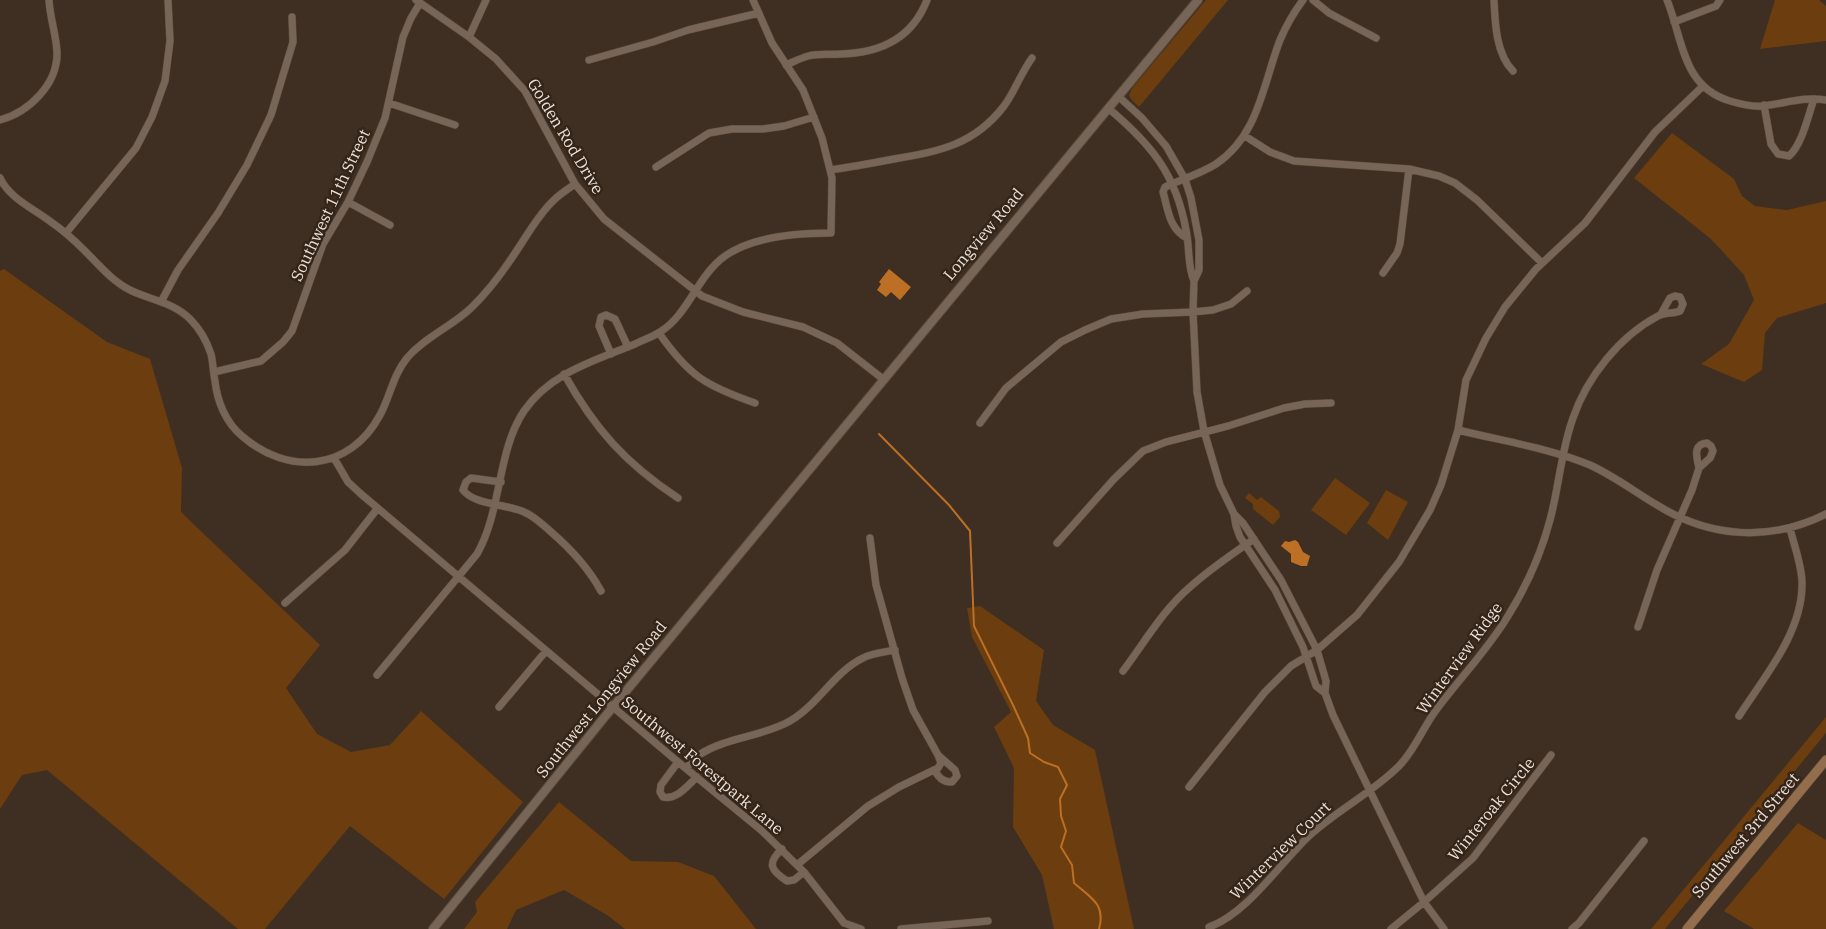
<svg xmlns="http://www.w3.org/2000/svg" width="1826" height="929" font-family="'IBM Plex Serif',serif">
	<rect width="100%" height="100%" fill="#3f2f22"/>
	<path fill="#6c3d0e" d="M1206,0H1228L1139,107L1131,99L1129,95L1133,87Z
		M1775,0H1819L1826,6V41L1760,49Z
		M1672,133L1734,179L1742,196L1755,206L1787,210L1826,201V303L1777,318L1765,333L1762,370L1744,382L1701,364L1729,344L1754,300L1744,275L1711,239L1634,178Z
		M4,269L107,342L150,359L182,468L181,512L320,645L286,688L317,734L351,752L390,745L421,711L523,802L444,899L350,826L265,929H238L47,770L22,775L0,809V271Z
		M1335,478L1370,503L1346,535L1311,510Z
		M1386,490L1408,502L1388,540L1367,523Z
		M1249,493L1257,500L1261,497L1279,511L1280,517L1273,525L1253,509V504L1245,498Z
		M980,606L1044,650L1036,701L1053,725L1095,750L1134,929H1054L1042,875L1013,827L1014,768L994,727L1011,712L972,637L967,608Z
		M1826,717V733L1665,929H1651Z
		M559,802L631,861L678,862L714,876L756,929H625L607,915L564,890L516,910L507,929H464L477,912L475,902Z
		M1798,823L1826,840V929H1754L1724,911Z"/>
	<path fill="#bc6f25" d="M889,269L911,287L900,300L891,292L886,297L877,290L881,284L879,282Z
		M1295,540L1298,542L1303,552L1310,556L1307,566H1301L1291,562V554L1281,546L1285,541L1289,542Z"/>
	<g fill="none" stroke-linecap="round" stroke-linejoin="round">
		<path stroke="#bc6f25" stroke-width="2" d="M879,434L949,505L970,531L974,626L1013,705L1028,738L1030,753L1044,762L1058,767L1067,785L1060,799L1061,816L1066,831L1061,847L1072,865L1074,883C1091,898 1106,904 1099,929"/>
		<defs>
			<path id="minor" d="M416,0L469,37L496,59L525,91L575,184L604,219L702,296L743,312L803,327L837,343L883,379
				M1313,0L1329,13L1376,38
				M1494,0C1495,23 1496,54 1513,71
				M1667,0C1683,39 1682,87 1730,101C1740,104 1751,107 1762,106C1783,104 1805,96 1826,100
				M1674,22L1716,6L1720,0
				M469,37L486,0
				M589,60L653,42L688,30L759,13
				M786,65C793,62 801,58 808,56C819,53 830,55 841,54C880,53 912,39 927,0
				M1118,96L1142,118L1166,146L1185,179L1191,198L1199,240V270L1194,281L1193,312L1197,392L1204,431L1220,485L1234,514L1236,526L1240,537L1275,590L1303,647L1316,686L1325,693
				M389,103L455,125
				M1764,105L1771,144L1778,154L1789,156C1802,145 1808,116 1814,99
				M1108,108C1151,144 1176,174 1186,230C1190,247 1187,265 1194,281
				M0,120C29,112 58,84 57,52C56,34 50,18 49,0
				M1245,136L1270,152L1294,161L1409,169L1439,176L1455,183L1477,200L1542,263
				M656,167L709,133L732,129H763L784,126L814,117
				M830,170C851,167 873,163 894,159C940,151 974,145 1004,106C1015,91 1021,73 1032,58
				M0,178C9,198 34,209 51,222C63,230 75,241 85,251C99,265 112,281 130,290C150,300 173,302 190,319C199,328 207,342 211,354C213,362 213,372 215,381C217,401 226,423 242,436C288,476 350,471 380,415C390,397 393,375 407,358C425,337 451,327 471,308C490,290 507,266 521,244C531,229 540,213 554,200C560,194 568,189 575,184
				M348,202L390,225
				M66,233L136,148L152,117L165,81L170,41L168,0
				M1187,238C1169,229 1168,209 1163,192L1165,187C1182,179 1200,174 1216,164C1259,135 1263,84 1280,40C1286,26 1294,12 1303,0
				M1383,273L1397,253L1400,244L1409,169
				M161,302L178,270L218,213L247,165L271,115L293,42L292,17
				M659,333C689,376 706,386 755,403
				M611,354L599,326L601,317L606,315L615,319L628,347
				M214,372L261,361L283,342L292,331L323,244L348,202L367,162L385,118L403,37L411,18L420,3
				M564,374C595,429 625,463 678,498
				M980,423L1006,388L1061,342L1085,330L1111,319L1143,314L1193,312L1213,310L1231,304L1247,291
				M1458,430C1502,441 1549,448 1590,465C1614,476 1635,492 1657,505C1710,538 1770,542 1826,514
				M334,458L348,482L361,494L678,762L761,830L804,872L844,923L861,929
				M501,482L471,478L466,482L463,490C474,505 507,504 524,512C534,516 542,524 550,531C571,549 588,567 601,591
				M1234,514L1243,523L1281,580L1317,650L1326,681L1325,693L1333,715L1424,902L1444,929
				M870,538L876,585L902,678L913,710L938,755L955,770L957,776L952,782C943,782 939,778 935,771
				M1057,543L1114,479L1143,451L1166,442L1228,426L1284,408L1305,404L1331,403
				M285,603L345,550L377,509
				M1638,627L1657,570L1692,490L1699,468L1710,458L1713,451L1711,446L1707,443C1692,444 1697,458 1699,468
				M1123,671C1144,643 1163,610 1190,587C1210,569 1232,554 1254,539
				M377,675L477,554C502,510 497,451 524,411C550,373 594,361 635,344C643,340 652,337 660,332C689,314 697,276 725,256C753,236 797,233 831,233L832,178L822,138L803,90L772,43L753,0
				M499,707L546,651
				M1739,716C1764,677 1803,632 1802,583C1802,565 1794,546 1790,528
				M678,762L661,785L660,792L663,797C677,800 687,786 697,777
				M686,768C690,764 694,759 699,755C726,737 762,737 790,721C818,705 834,672 863,658C872,653 885,652 895,650
				M1189,787L1265,692L1291,666L1317,650L1357,615L1399,562L1430,510L1441,485L1458,430L1466,380L1486,338L1505,307L1536,269L1585,223L1655,132L1702,87
				M782,849C767,863 770,870 787,881L794,880L804,872
				M797,865L868,806L899,787L938,768L941,763L938,755
				M1209,927C1247,914 1280,863 1309,836C1337,810 1372,793 1399,766C1414,751 1422,730 1434,713C1458,680 1487,651 1508,616C1526,587 1541,554 1550,520C1559,487 1561,451 1573,418C1587,377 1620,336 1658,316C1665,312 1673,314 1680,311L1683,304L1680,297L1675,296L1670,298L1661,314
				M901,929L988,921
				M1391,929L1424,902L1473,858L1551,755
				M1572,929L1579,923L1644,841"/>
			<path id="tertiary" d="M433,929L603,719L1198,0"/>
			<path id="secondary" d="M1687,929L1826,760"/>
		</defs>
		<use href="#minor" stroke="#594c40" stroke-width="8"/>
		<use href="#tertiary" stroke="#594c40" stroke-width="10"/>
		<use href="#secondary" stroke="#594c40" stroke-width="10"/>
		<use href="#minor" stroke="#776557" stroke-width="7"/>
		<use href="#tertiary" stroke="#776557" stroke-width="8"/>
		<use href="#secondary" stroke="#946e4c" stroke-width="9"/>
	</g>
	<g text-anchor="middle" dominant-baseline="central" stroke-width="5" stroke-linejoin="round" paint-order="stroke">
		<g font-size="16" fill="#ece1d9" stroke="#342518">
			<text transform="translate(566 136) rotate(59)">Golden Rod Drive</text>
			<text transform="translate(330 205) rotate(-65)">Southwest 11th Street</text>
			<text transform="translate(983 234) rotate(-50)">Longview Road</text>
			<text transform="translate(1459 658) rotate(-54)">Winterview Ridge</text>
			<text transform="translate(601 699) rotate(-51)">Southwest Longview Road</text>
			<text transform="translate(703 765) rotate(40)">Southwest Forestpark Lane</text>
			<text transform="translate(1491 809) rotate(-51)">Winteroak Circle</text>
			<text transform="translate(1745 835) rotate(-50)">Southwest 3rd Street</text>
			<text transform="translate(1280 850) rotate(-44)">Winterview Court</text>
		</g>
	</g>
</svg>
